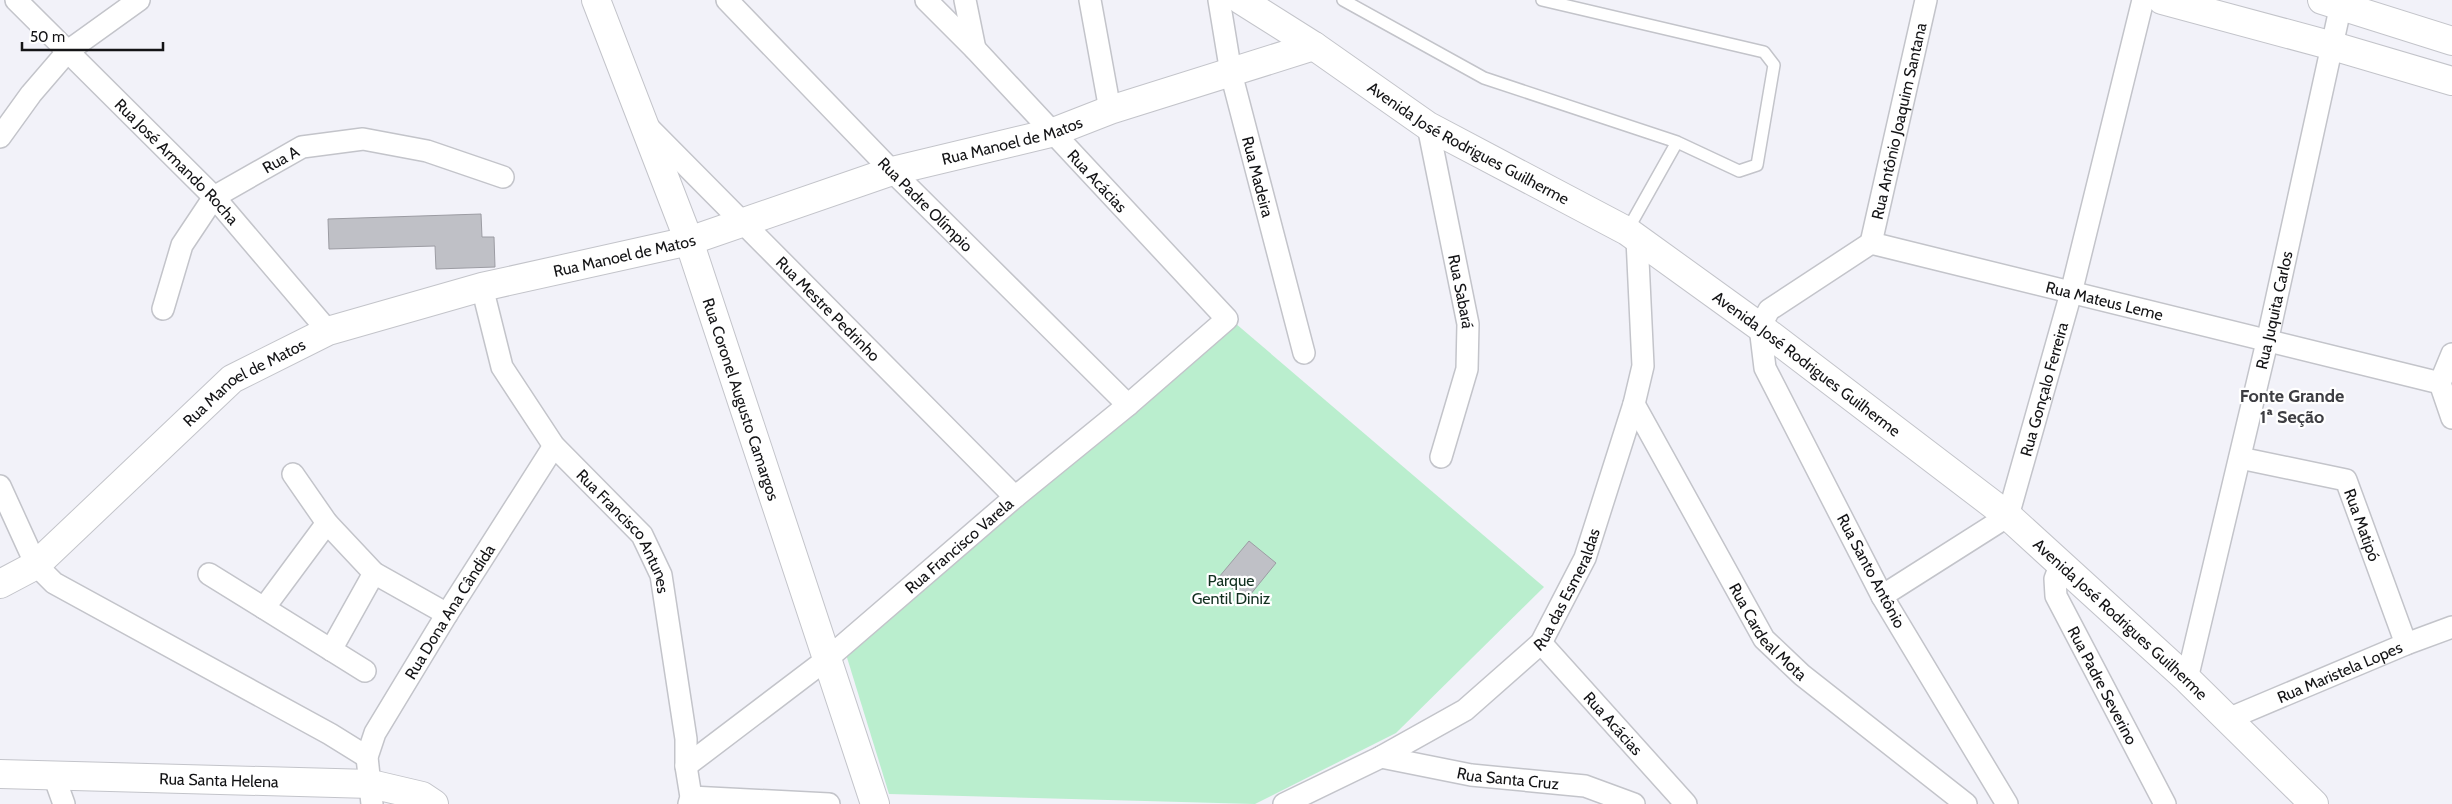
<svg xmlns="http://www.w3.org/2000/svg" width="2452" height="804" font-family="Cabin,sans-serif">
	<rect width="100%" height="100%" fill="#f2f2f9"/>
	<path fill="#baeece" d="M1235,323L1544,587L1396,733L1255,804L889,794L845,651Z"/>
	<path fill="#bfc0c6" stroke="#9c9ca3" d="M481,214L482,237H494L495,267L436,269L435,246L329,249L328,219Z
		M1249,541L1276,563L1246,600L1219,577Z"/>
	<g fill="none" stroke-linecap="round" stroke-linejoin="round">
		<defs>
			<path id="service" d="M1343,0L1484,78L1677,142L1627,231
				M1542,0L1764,52L1774,65L1757,165L1739,171L1677,142"/>
			<g id="minor">
				<path id="s1" d="M16,0L214,197L328,331"/>
				<path id="s2" d="M727,0L892,171L1128,405"/>
				<path d="M965,0L975,49"/>
				<path d="M1090,0L1110,110"/>
				<path id="s3" d="M1219,0L1231,73L1304,353"/>
				<path id="s4" d="M1428,126L1468,324L1467,369L1441,457"/>
				<path id="s5" d="M648,127L1015,497"/>
				<path d="M0,137L31,94L68,51L139,0"/>
				<path id="s6" d="M1871,243L1926,0"/>
				<path id="s7" d="M482,287L502,367L554,446L642,535L661,575L686,739V766L691,797L689,804"/>
				<path id="s8" d="M163,309L182,245L214,197L302,147L363,139L427,151L503,177"/>
				<path d="M2440,383L2452,354"/>
				<path id="s9" d="M1634,404L1764,639L1802,675L1966,804"/>
				<path id="s10" d="M2240,458L2346,480L2406,644"/>
				<path d="M293,474L327,523L374,573L447,614"/>
				<path d="M0,486L36,565L54,583L330,734L367,757"/>
				<path id="s11" d="M2061,563L2055,579L2056,596L2165,804"/>
				<path d="M209,574L365,671"/>
				<path id="s12" d="M1882,596L2008,516L2071,293L2143,0"/>
				<path d="M264,608L327,523"/>
				<path id="s13" d="M1541,643L1686,804"/>
				<path d="M331,650L374,573"/>
				<path id="s14" d="M2187,679L2267,342L2342,0"/>
				<path id="s15" d="M2228,719L2406,644L2452,627"/>
				<path id="s16" d="M1381,757L1471,775L1585,786L1634,804"/>
				<path id="s17" d="M686,766L827,659L1015,497L1128,405L1227,319L975,49L926,0"/>
				<path d="M54,776L64,804"/>
				<path d="M691,797L829,804"/>
				<path id="s18" d="M372,804L367,757L375,733L447,614L554,446"/>
				<path id="s19" d="M1284,804L1381,757L1465,710L1541,643L1585,558L1634,404L1643,366L1637,239"/>
				<path id="s20" d="M2007,804L1882,596L1765,368L1760,327L1769,310L1871,243L2440,383L2452,418"/>
			</g>
			<g id="tertiary">
				<path d="M2162,0L2333,46L2452,81"/>
				<path d="M2322,0L2452,41"/>
				<path id="s21" d="M0,584L36,565L232,379L328,331L482,287L689,241L892,171L1051,133L1110,110L1314,46"/>
				<path id="s22" d="M0,774L371,784L422,796L434,804"/>
			</g>
			<g id="secondary">
				<path id="s23" d="M596,0L689,241L875,804"/>
				<path id="s24" d="M1241,0L1314,46L1428,126L1627,231L1760,327L2008,516L2187,679L2314,804"/>
			</g>
		</defs>
		<use href="#service" stroke="#c3c4ca" stroke-width="14"/>
		<use href="#minor" stroke="#c3c4ca" stroke-width="24"/>
		<use href="#tertiary" stroke="#c3c4ca" stroke-width="30"/>
		<use href="#secondary" stroke="#c3c4ca" stroke-width="30"/>
		<use href="#service" stroke="#fff" stroke-width="11"/>
		<use href="#minor" stroke="#fff" stroke-width="21"/>
		<use href="#tertiary" stroke="#fff" stroke-width="28"/>
		<use href="#secondary" stroke="#fff" stroke-width="28"/>
	</g>
	<g text-anchor="middle" dominant-baseline="central" stroke-width="4.5" stroke-linejoin="round" paint-order="stroke">
		<g font-size="16" fill="#141416" stroke="#fff">
			<text stroke="none"><textPath href="#s6" startOffset="125">Rua Antônio Joaquim Santana</textPath></text>
			<text stroke="none"><textPath href="#s21" startOffset="1129">Rua Manoel de Matos</textPath></text>
			<text stroke="none"><textPath href="#s24" startOffset="269">Avenida José Rodrigues Guilherme</textPath></text>
			<text stroke="none"><textPath href="#s8" startOffset="201">Rua A</textPath></text>
			<text stroke="none"><textPath href="#s1" startOffset="228">Rua José Armando Rocha</textPath></text>
			<text stroke="none"><textPath href="#s3" startOffset="181">Rua Madeira</textPath></text>
			<text transform="translate(1097 181) rotate(47)">Rua Acácias</text>
			<text stroke="none"><textPath href="#s2" startOffset="285">Rua Padre Olímpio</textPath></text>
			<text stroke="none"><textPath href="#s21" startOffset="724">Rua Manoel de Matos</textPath></text>
			<text stroke="none"><textPath href="#s4" startOffset="169">Rua Sabará</textPath></text>
			<text stroke="none"><textPath href="#s20" startOffset="922">Rua Mateus Leme</textPath></text>
			<text stroke="none"><textPath href="#s5" startOffset="256">Rua Mestre Pedrinho</textPath></text>
			<text stroke="none"><textPath href="#s14" startOffset="379">Rua Juquita Carlos</textPath></text>
			<text stroke="none"><textPath href="#s24" startOffset="674">Avenida José Rodrigues Guilherme</textPath></text>
			<text stroke="none"><textPath href="#s21" startOffset="319">Rua Manoel de Matos</textPath></text>
			<text stroke="none"><textPath href="#s12" startOffset="281">Rua Gonçalo Ferreira</textPath></text>
			<text stroke="none"><textPath href="#s23" startOffset="425">Rua Coronel Augusto Camargos</textPath></text>
			<text stroke="none"><textPath href="#s10" startOffset="156">Rua Matipó</textPath></text>
			<text stroke="none"><textPath href="#s7" startOffset="289">Rua Francisco Antunes</textPath></text>
			<text stroke="none"><textPath href="#s17" startOffset="351">Rua Francisco Varela</textPath></text>
			<text transform="translate(1871 571) rotate(62)">Rua Santo Antônio</text>
			<text stroke="none"><textPath href="#s19" startOffset="365">Rua das Esmeraldas</textPath></text>
			<text stroke="none"><textPath href="#s18" startOffset="215">Rua Dona Ana Cândida</textPath></text>
			<text stroke="none"><textPath href="#s24" startOffset="1079">Avenida José Rodrigues Guilherme</textPath></text>
			<text stroke="none"><textPath href="#s9" startOffset="265">Rua Cardeal Mota</textPath></text>
			<text stroke="none"><textPath href="#s15" startOffset="121">Rua Maristela Lopes</textPath></text>
			<text stroke="none"><textPath href="#s11" startOffset="135">Rua Padre Severino</textPath></text>
			<text stroke="none"><textPath href="#s13" startOffset="108">Rua Acácias</textPath></text>
			<text stroke="none"><textPath href="#s16" startOffset="129">Rua Santa Cruz</textPath></text>
			<text stroke="none"><textPath href="#s22" startOffset="219">Rua Santa Helena</textPath></text>
		</g>
		<g font-size="16" fill="#123020" stroke="#fff">
			<text x="1231" y="580">Parque<tspan x="1231" dy="18">Gentil Diniz</tspan></text>
		</g>
		<g font-size="18" font-weight="bold" fill="#3e3e43" stroke="#fff">
			<text x="2292" y="396">Fonte Grande<tspan x="2292" dy="21">1ª Seção</tspan></text>
		</g>
	</g>
	<path d="M22 42v8h141v-8" fill="none" stroke="#141416" stroke-width="2.5"/>
	<text x="30" y="42" font-size="15" fill="#141416" stroke="#ffffff" stroke-width="4" paint-order="stroke">50 m</text>
</svg>
